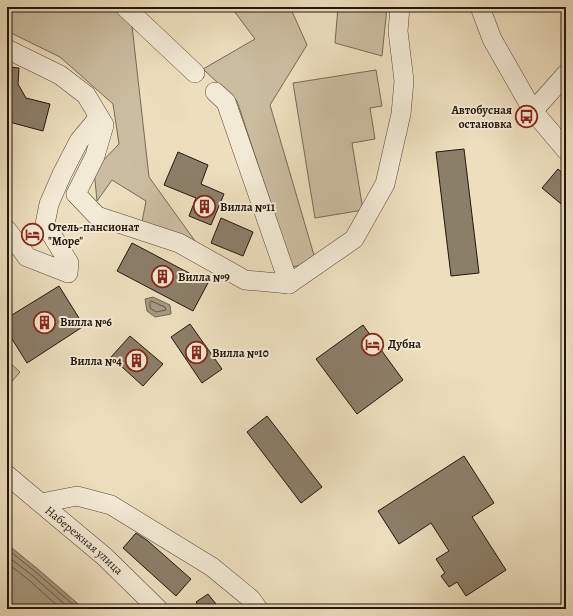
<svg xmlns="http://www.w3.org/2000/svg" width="573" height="616" font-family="Alegreya,serif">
	<rect width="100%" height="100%" fill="#eddfbe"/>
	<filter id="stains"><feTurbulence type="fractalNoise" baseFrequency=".005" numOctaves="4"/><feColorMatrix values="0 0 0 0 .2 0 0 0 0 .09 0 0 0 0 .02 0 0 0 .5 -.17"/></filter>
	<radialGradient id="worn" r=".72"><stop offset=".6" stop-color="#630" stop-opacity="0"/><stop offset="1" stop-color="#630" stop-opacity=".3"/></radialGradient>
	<path fill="#cbbda0" stroke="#776a56" d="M7,7H114L131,17L149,177L195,241L142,222L146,201L112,180L97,201L94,170L119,144L113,104L60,57L7,31Z
		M231,7H290L307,45L270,105L316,262L292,267L237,101L203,69L255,39Z
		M338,7H387L382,56L335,43Z
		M376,70L382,106L370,108L375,139L352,143L363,210L315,218L293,83Z
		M7,360L20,372L7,387Z"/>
	<path fill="#a89b81" stroke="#736652" d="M153,297L170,305L171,314L155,317L147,311L145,299Z
		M7,544L39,570L84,609H7Z"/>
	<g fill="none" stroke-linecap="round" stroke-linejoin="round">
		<path stroke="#665946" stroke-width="1" d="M151,301L165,307L166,310L156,312L150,308V303Z
			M7,549L37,573L78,609
			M7,556L33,576L70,609
			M7,563L30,581L61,609"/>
	</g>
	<path fill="#8c7f69" stroke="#23170c" d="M7,67L19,68L18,84L26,98L50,104L43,131L13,123L7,117Z
		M464,149L479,273L451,276L436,152Z
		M178,152L208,165L201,184L224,194L211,225L189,216L196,198L164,185Z
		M558,169L566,176V208L542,188Z
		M221,218L253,232L243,256L211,243Z
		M132,243L208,283L193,311L117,271Z
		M59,286L84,326L27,363L7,331V318Z
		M190,324L222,369L202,383L171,337Z
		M363,325L403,380L357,414L316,359Z
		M130,336L163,364L143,386L111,357Z
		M267,416L322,487L301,503L247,432Z
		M464,456L494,503L472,517L506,570L466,596L457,582L449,587L441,576L445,573L436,559L449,551L431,523L399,544L378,511Z
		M136,533L148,541L191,579L176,596L123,548Z
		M208,594L220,609H201L196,602Z"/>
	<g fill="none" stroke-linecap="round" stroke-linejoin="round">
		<defs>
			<g id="minor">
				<path d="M125,7L195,73"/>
				<path d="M480,7L492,39L533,111L566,150"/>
				<path d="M7,49L60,75L86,95L104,125L95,156L76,194L97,216L179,243L245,280L289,284L354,239L385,184L401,114L404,81L398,31L400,7"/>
				<path d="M215,92L226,102L289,284"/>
				<path d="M533,111L566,74"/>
				<path d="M7,230L27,257L68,273L69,263L45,224L49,204L62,174L79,141L99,117"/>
				<path id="s1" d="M7,475L105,557L158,609"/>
				<path d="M41,503L77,496L111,505L212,567L251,599L258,609"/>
			</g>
		</defs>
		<use href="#minor" stroke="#564938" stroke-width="20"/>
		<use href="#minor" stroke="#f3ead5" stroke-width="19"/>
	</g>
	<defs>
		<symbol id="bus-ring" viewBox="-11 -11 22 22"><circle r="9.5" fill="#f3ead5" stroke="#8f2418" stroke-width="1.5"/><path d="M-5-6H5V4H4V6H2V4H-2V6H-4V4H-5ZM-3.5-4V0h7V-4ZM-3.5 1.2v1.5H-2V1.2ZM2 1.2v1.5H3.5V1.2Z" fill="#8f2418"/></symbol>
		<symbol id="building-ring" viewBox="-11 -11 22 22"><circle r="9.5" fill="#f3ead5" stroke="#8f2418" stroke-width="1.5"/><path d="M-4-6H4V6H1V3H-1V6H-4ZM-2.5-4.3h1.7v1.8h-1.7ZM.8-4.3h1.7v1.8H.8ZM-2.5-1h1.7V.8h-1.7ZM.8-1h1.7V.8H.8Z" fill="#8f2418"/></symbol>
		<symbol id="hotel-ring" viewBox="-11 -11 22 22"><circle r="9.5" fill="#f3ead5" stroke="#8f2418" stroke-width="1.5"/><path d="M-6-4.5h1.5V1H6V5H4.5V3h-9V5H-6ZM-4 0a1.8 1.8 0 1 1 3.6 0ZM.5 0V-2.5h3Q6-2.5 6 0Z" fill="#8f2418"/></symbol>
	</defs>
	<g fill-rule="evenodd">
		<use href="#bus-ring" x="514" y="104" width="25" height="25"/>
		<use href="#building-ring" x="192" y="194" width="25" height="25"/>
		<use href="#hotel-ring" x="20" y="222" width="25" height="25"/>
		<use href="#building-ring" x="150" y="264" width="25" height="25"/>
		<use href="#building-ring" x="32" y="310" width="25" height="25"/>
		<use href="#hotel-ring" x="360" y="332" width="25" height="25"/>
		<use href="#building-ring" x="184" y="340" width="25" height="25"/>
		<use href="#building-ring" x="124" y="348" width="25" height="25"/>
	</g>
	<g text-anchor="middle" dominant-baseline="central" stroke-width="4" stroke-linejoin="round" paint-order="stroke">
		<g font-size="12" font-weight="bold" fill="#23170c" stroke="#f3ead5" text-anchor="start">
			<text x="512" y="110" text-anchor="end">Автобусная<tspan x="512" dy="14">остановка</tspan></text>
			<text x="220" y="207">Вилла №11</text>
			<text x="48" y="227">Отель-пансионат<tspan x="48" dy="14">"Море"</tspan></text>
			<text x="178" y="277">Вилла №9</text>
			<text x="60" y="322">Вилла №6</text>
			<text x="388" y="344">Дубна</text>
			<text x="212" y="353">Вилла №10</text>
			<text x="122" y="361" text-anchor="end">Вилла №4</text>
		</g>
		<g font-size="12" fill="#23170c" stroke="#f3ead5">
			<text stroke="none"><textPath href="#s1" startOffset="101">Набережная улица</textPath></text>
		</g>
	</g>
	<rect width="573" height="616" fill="none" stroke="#eddfbe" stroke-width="24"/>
	<rect x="8" y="8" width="557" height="600" fill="none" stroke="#23170c" stroke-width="2"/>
	<rect x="12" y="12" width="549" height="592" fill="none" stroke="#23170c"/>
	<rect width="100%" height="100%" filter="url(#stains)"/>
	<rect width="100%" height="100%" fill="url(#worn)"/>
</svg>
